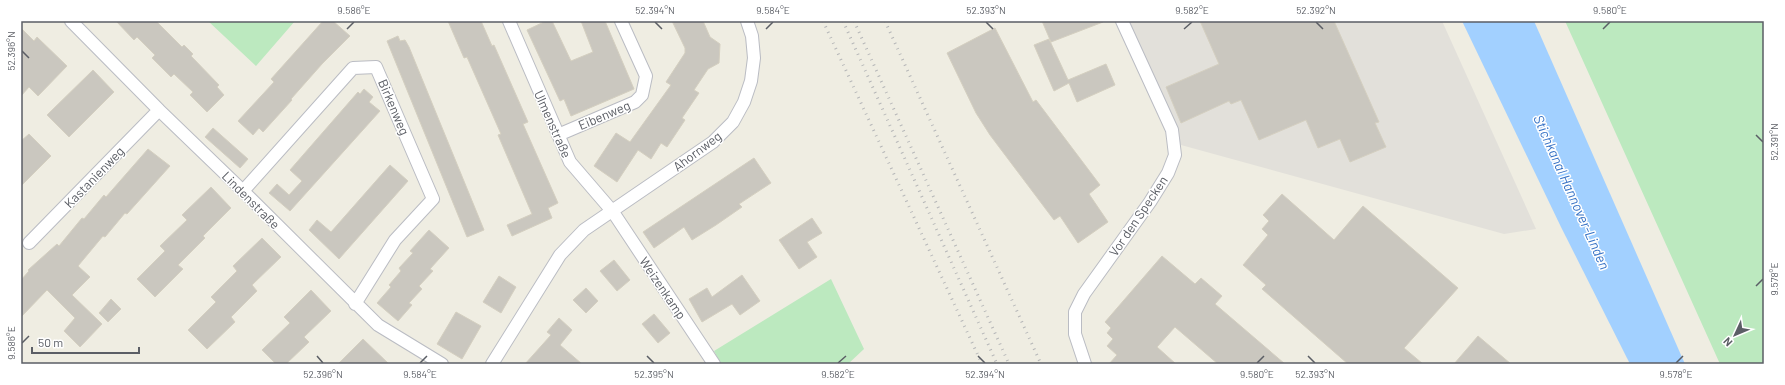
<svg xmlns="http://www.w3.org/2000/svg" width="1785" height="385" font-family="Barlow,sans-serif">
	<rect width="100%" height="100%" fill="#efede2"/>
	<path fill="#e2e0da" d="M1125,21H1442L1536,229L1504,234L1181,145Z"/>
	<path fill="#bce9bf" d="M208,21H295L256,66Z
		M1565,21H1764V364H1720Z
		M831,279L864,349L848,364H721L714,351Z"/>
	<path fill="#a2d0ff" d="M1462,21H1534L1685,364H1630L1561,227Z"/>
	<path fill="#cac7bf" stroke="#d4cfc0" d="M116,21H156L182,47L184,45L193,54L191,56L219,85L217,87L224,95L207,112L190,95L193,92L174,74L171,77L152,58L155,55L137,37L134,40Z
		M323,21H333L350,36L322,64L291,99L292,100L263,132L259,128L253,135L238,121L274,82L271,79Z
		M448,21H481L492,46L494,45L528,122L523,124L558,203L548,208L552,218L512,236L507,225L532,214L498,135L501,134L467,57L464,58Z
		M546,21H552L571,61L593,52L581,21H605L634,89L571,116L564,99L560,101L527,30Z
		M672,21H703L710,37L720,44L719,63L708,69L694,90L699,93L682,118L685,120L667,147L661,143L651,159L638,150L617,182L594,166L616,133L630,142L671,85L666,82L685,53V48Z
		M1042,21H1103V22L1051,42Z
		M1200,21H1334L1379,122L1375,123L1386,147L1350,162L1340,139L1318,148L1306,120L1259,140L1241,100L1231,104L1229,101L1181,123L1166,87L1219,64Z
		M21,28L34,41L37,37L67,66L38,96L29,87L21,96Z
		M995,28L1033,102L1036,100L1100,185L1089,194L1108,222L1078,243L1060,216L1054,220L990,135L976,113L947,53Z
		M398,36L400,41L405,40L409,47L484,230L467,237L387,41Z
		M1049,39L1068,80L1106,64L1115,85L1077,102L1069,83L1054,91L1034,45Z
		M93,70L114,92L69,137L47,115Z
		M364,89L373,97L369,102L380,111L290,211L269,193L277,184L289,195L302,181L290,170L358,92L360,94Z
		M213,128L248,159L240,168L205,137Z
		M29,134L51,156L21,186V141Z
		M148,149L170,166L127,214L125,213L105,237L103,236L78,266L90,277L72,295L102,324L80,347L64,331L75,318L47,290L21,317V280L29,271L28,270L57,244L59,246L82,218L84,219L104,195L106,197Z
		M754,158L771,183L739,204L742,207L716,225L692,240L684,227L654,248L643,232Z
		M390,165L408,181L339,259L309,230L317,220L331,232Z
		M211,187L231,208L203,236L205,238L178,265L183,269L155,297L137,279L165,251L160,246L187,220L182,215Z
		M1282,194L1334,240L1363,206L1458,288L1404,348L1423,364H1348L1262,289L1266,285L1243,265L1268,235L1262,229L1269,221L1263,215Z
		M812,218L822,233L807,242L817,257L799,269L779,240Z
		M429,230L449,248L430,269L433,271L419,286L422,289L409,303L412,305L398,321L377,303L391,287L389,285L401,271L399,268L413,253L410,251Z
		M262,238L281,257L252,285L257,291L231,317L235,322L207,349L188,330L216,302L211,297L237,271L233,266Z
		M1162,256L1195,284L1201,278L1222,296L1215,304L1285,364H1218L1175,327L1157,347L1176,364H1109L1117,355L1107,346L1113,339L1107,333L1111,328L1105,322Z
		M614,260L630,280L617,291L600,271Z
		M742,275L760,301L740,315L732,304L702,322L689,299L707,288L712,297Z
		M499,276L516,287L501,313L483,302Z
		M586,288L598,301L586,313L573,300Z
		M311,290L331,311L304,337L309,342L286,364H276L262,350L290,323L284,317Z
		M111,299L121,309L108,322L99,313Z
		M456,312L481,326L462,359L437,344Z
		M654,314L670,333L658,343L642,324Z
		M559,318L572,330L560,345L582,364H525L551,335L547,332Z
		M1478,336L1511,364H1454Z
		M363,339L389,364H338Z"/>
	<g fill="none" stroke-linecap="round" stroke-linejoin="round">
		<defs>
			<path id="minor" d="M71,21L159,110L243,191L378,325L442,364
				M509,21L570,162L613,212L714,364
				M558,135L635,102L642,95L646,76L621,21
				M243,191L353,68L376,67L433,199L395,240L355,304
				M29,243L159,110
				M492,364L560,255L584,230L713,142L733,122L744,102L751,81L754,58L752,36L747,21
				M1085,364L1075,334V312L1084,294L1150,202L1168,173L1175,155L1172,130L1122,21"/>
		</defs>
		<use href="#minor" stroke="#babcc3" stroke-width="14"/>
		<use href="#minor" stroke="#fff" stroke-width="12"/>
		<path stroke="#b6b7b8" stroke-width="3" stroke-dasharray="1 5" stroke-linecap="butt" d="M823,21L982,364
			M843,21L997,364
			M854,21L1009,364
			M885,21L1041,364"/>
	</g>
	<path fill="none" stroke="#5b5e65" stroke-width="1.5" d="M655,22L662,29M986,22L993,29M1316,22L1323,29M347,29L354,22M766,29L773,22M1184,29L1192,22M1603,29L1610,22M22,51L29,58M1756,135L1763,142M1756,286L1763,279M22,343L29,336M317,356L323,363M647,356L654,363M978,356L985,363M1308,356L1315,363M420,363L427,356M838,363L846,356M1257,363L1264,356M1676,363L1683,356"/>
	<g text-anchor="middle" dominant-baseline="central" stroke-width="3" stroke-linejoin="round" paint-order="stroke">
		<g font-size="13" fill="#5b5e65" stroke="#fff">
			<text transform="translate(394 107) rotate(67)">Birkenweg</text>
			<text transform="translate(604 115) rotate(-23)">Eibenweg</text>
			<text transform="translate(553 124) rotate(66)">Ulmenstraße</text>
			<text transform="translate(697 151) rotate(-37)">Ahornweg</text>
			<text transform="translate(94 177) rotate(-46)">Kastanienweg</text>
			<text transform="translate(251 200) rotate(45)">Lindenstraße</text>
			<text transform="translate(1138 216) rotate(-56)">Vor den Specken</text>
			<text transform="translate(663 288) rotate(56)">Weizenkamp</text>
		</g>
		<g font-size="14" font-style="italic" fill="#3773c6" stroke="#fff">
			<text transform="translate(1572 192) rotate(66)">Stichkanal Hannover-Linden</text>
		</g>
	</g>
	<rect width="1785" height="385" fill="none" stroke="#ffffff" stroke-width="44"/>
	<g transform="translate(1735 335) rotate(226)" stroke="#ffffff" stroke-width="3" paint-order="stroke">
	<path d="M0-3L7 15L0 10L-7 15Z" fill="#5b5e65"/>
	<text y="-6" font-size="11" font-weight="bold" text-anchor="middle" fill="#5b5e65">N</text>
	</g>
	<path d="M32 347v6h107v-6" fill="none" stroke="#5b5e65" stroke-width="2"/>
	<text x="38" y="347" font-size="12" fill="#5b5e65" stroke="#ffffff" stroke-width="3" paint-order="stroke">50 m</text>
	<rect x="22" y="22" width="1741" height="341" fill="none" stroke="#5b5e65" stroke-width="1.5"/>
	<g font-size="10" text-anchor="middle" fill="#5b5e65">
		<text x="354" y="14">9.586°E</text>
		<text x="655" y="14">52.394°N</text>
		<text x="773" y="14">9.584°E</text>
		<text x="986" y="14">52.393°N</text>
		<text x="1192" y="14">9.582°E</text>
		<text x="1316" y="14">52.392°N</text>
		<text x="1610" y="14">9.580°E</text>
		<text transform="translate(11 51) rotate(-90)" y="4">52.396°N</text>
		<text transform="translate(1774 142) rotate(-90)" y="4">52.391°N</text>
		<text transform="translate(1774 279) rotate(-90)" y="4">9.578°E</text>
		<text transform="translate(11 343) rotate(-90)" y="4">9.586°E</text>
		<text x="323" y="378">52.396°N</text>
		<text x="420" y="378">9.584°E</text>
		<text x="654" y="378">52.395°N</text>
		<text x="838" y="378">9.582°E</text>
		<text x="985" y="378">52.394°N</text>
		<text x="1257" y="378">9.580°E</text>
		<text x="1315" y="378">52.393°N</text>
		<text x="1676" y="378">9.578°E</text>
	</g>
</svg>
